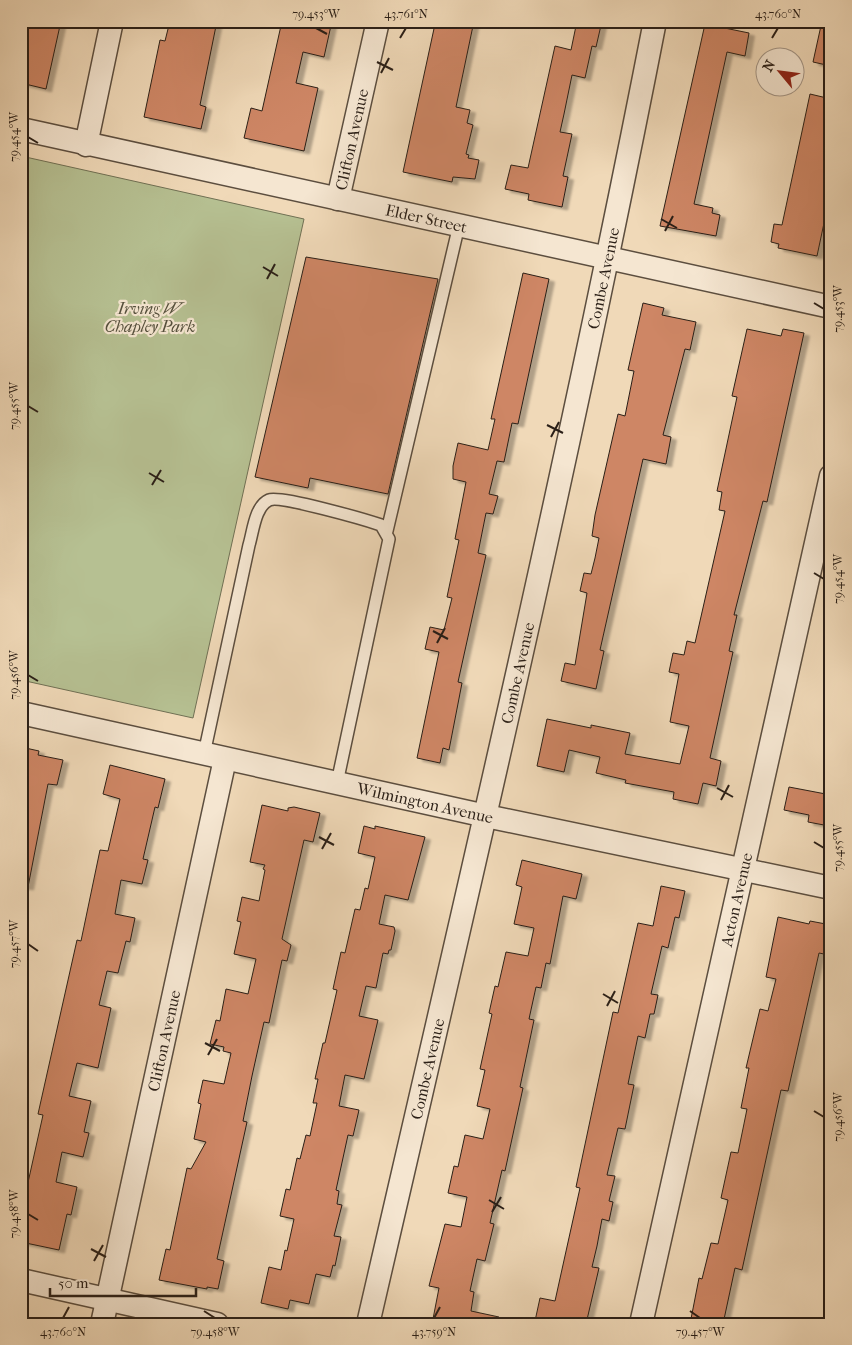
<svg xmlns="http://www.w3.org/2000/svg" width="852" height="1345" font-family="'IM FELL French Canon',serif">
	<defs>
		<filter id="shadow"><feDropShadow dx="5.5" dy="3" stdDeviation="1" flood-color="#0004"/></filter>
	</defs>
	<rect width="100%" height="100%" fill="#f0d9b8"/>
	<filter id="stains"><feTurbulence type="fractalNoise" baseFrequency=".004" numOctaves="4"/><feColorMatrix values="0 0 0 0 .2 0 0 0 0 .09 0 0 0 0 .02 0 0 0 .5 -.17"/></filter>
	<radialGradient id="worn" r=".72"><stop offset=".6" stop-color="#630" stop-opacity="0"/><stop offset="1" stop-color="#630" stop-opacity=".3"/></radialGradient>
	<path fill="#b6c092" stroke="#707054" d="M21,156L304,219L193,718L21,680Z"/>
	<path fill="#ce8665" stroke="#2a1f17" filter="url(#shadow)" d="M21,21H61L46,89L21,83Z
		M170,21H217L200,105L206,107L201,129L144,117L160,40L165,41Z
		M282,21H332L324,57L303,52L296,83L318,88L304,151L244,138L251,108L262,111Z
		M438,21H474L456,107L470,110L467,123L473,125L466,154L469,155L468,158L479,160L475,179L453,177L452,182L403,172L435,24H437Z
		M577,21H602L596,47L592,46L585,78L572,75L564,114L560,132L572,134L563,176L568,177L562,207L528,200L529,194L505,189L511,165L528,168L555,46L571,50Z
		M822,21H831V66L813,62Z
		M705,24L749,33L745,56L727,52L694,204L713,208L712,213L720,215L716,236L660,226Z
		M810,94L831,99V204L826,224L824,223L817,256L778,248L779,244L771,242L774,224L782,225Z
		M306,257L438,279L388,494L310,478L308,488L255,477Z
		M523,273L549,279L518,424L512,423L504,462L497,461L489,494L498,496L493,514L486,513L478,553L486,555L458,682L462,683L449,750L443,748L440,763L417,758L439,652L425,649L430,627L444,630L452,598L447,597L459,540L455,539L466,482L453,479V466L458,443L488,450L495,419H491Z
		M643,303L664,308L662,315L696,322L690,350L685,349L663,435L671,437L666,464L643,459L600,650L604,651L596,689L561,681L565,663L575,665L587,593L580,591L584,573L591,574L595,558L599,538L592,536L595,515L618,414L625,416L634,371L628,370Z
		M747,329L781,336L783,329L804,333L767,502L763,501L734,615H737L729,651L733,652L710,758L721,761L716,786L703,783L698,804L673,799L674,792L625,783L626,780L596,773L600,757L569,750L564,772L537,766L547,719L591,728V725L630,733L625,754L680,764L689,726L670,722L679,674L669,672L673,653L684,655L687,641L695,643L725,511L719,510L722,492L717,491L737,397L732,396Z
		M21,747L39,751L38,755L63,760L57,785L48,784L28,887L21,886Z
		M110,765L165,779L158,808L155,807L143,859L148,860L142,884L121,880L115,914L135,918L130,942L126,941L118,973L107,971L99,1005L111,1008L98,1068L77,1063L69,1096L91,1101L84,1132L89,1133L83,1157L62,1152L56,1182L77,1187L71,1215L67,1214L59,1250L21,1242V1214L43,1115L38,1114L77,940L81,941L100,850L108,851L120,799L103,794Z
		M789,787L831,795L824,825L808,822L809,815L784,810Z
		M262,805L288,811V808L294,807L320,813L313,842L304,840L282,939L291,945L287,961L282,960L269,1023L264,1022L252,1076L243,1121L247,1122L217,1259L224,1261L218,1289L207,1287V1289L159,1280L166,1249L170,1250L187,1168L191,1169L206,1142L194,1139L201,1104L198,1103L203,1080L224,1084L231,1053L223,1051L224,1047L210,1044L216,1020L220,1021L226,989L248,994L256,959L234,954L241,922L237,921L242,897L259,901L265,870L263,869L265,865L250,862Z
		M364,826L375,829V826L425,837L408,900L385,895L379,924L394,927L395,931L391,950H389L388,954L383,953L376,988L366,986L359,1016L378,1020L364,1079L345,1075L339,1106L359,1110L353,1136L348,1135L336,1190L339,1191L337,1204L342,1205L334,1236L341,1237L335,1266L333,1265L330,1277L316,1274L309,1304L290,1300L288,1309L261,1303L269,1267L281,1270L285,1250L287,1251L294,1219L280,1216L286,1189L290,1190L297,1158L300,1159L306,1135L310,1136L317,1103H313L318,1079H315L323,1043H325L337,990L333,989L341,952L345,953L355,909L360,910L365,888L368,889L375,857L358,853Z
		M522,860L582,874L576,899L563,896L550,964L546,963L541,988L536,987L529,1019L534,1020L520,1087L523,1088L505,1171L502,1170L490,1223L494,1224L485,1261L477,1259L470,1291L474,1292L471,1311L499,1317V1324H432L439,1288L429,1286L445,1224L461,1227L467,1197L448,1193L454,1166L458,1167L465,1135L483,1139L490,1109L477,1106L485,1070L480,1069L492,1014L489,1013L495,986L498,987L506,952L528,956L534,928L514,924L522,887L516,885Z
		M661,886L685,891L679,918L675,917L668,948L662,946L651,994L658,995L654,1014H650L645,1038L638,1036L628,1084L634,1085L625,1129L618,1128L607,1175L615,1176L609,1201L613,1202L609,1221L602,1219L597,1246L592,1267L599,1268L586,1324H546L535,1321L540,1298L555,1301L580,1188L576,1187L613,1012L618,1013L638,923L653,926Z
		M778,917L809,924L810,921L831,925V946L829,955L819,953L788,1091L781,1090L742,1270L735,1268L723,1324H690L699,1278L702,1279L711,1243L718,1244L728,1200L721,1198L731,1152L738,1153L747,1109L741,1108L749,1068H746L760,1009L768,1011L776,979L766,977Z"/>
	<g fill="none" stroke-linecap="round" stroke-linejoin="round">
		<defs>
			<path id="lane" d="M387,531L459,225
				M204,754L249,545C253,532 255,506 269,500C280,495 366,520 381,525L389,539L337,783"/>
			<g id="street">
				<path id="s1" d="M21,129L831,307"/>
				<path d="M86,145L112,21"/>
				<path id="s2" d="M338,199L378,21"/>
				<path id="s3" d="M21,713L486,816L831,888"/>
				<path d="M21,1280L217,1324"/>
				<path id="s4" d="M102,1324L225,759"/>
				<path id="s5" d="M368,1324C468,891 570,458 655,21"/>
				<path id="s6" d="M641,1324L831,476"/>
			</g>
		</defs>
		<use href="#lane" stroke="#5c4e3f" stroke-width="14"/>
		<use href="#street" stroke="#5c4e3f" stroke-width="25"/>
		<use href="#lane" stroke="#f5e6d1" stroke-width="11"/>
		<use href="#street" stroke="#f5e6d1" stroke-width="22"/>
	</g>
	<path fill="none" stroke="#2a1f17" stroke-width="2" d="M316,28L327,34M400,38L406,28M772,38L778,28M377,62L393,70M381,73L389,58M28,137L38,143M661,219L677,228M665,231L673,216M263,267L278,276M267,279L275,264M814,303L824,309M28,406L38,412M547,425L563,433M551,437L559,422M149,473L164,482M152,485L161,470M814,573L824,579M433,631L448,639M437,643L445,628M28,675L38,681M717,788L733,797M721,800L729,785M319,837L334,845M814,842L824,848M322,849L331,833M28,944L38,951M603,994L618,1003M607,1006L615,991M205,1043L220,1051M208,1055L217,1039M814,1111L824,1117M489,1200L504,1209M492,1212L501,1197M28,1214L38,1220M91,1249L106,1257M94,1261L103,1245M204,1311L215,1318M690,1311L700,1318M63,1318L69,1307M434,1318L440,1307"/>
	<g text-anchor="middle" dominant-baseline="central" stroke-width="4.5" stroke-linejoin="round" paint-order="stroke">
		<g font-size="16" fill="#2a1f17" stroke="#f5e6d1">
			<text stroke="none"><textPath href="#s2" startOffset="61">Clifton Avenue</textPath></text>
			<text stroke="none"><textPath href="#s1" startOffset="415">Elder Street</textPath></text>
			<text stroke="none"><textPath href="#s5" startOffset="1072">Combe Avenue</textPath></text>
			<text stroke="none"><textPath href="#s5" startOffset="668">Combe Avenue</textPath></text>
			<text stroke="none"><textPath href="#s3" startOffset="414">Wilmington Avenue</textPath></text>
			<text stroke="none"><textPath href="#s6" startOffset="435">Acton Avenue</textPath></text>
			<text stroke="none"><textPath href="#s4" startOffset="290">Clifton Avenue</textPath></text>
			<text stroke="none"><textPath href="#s5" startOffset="262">Combe Avenue</textPath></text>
		</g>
		<g font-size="16" font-style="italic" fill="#544f3c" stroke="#f5e6d1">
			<text x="150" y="308">Irving W<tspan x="150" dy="18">Chapley Park</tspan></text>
		</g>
	</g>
	<rect width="852" height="1345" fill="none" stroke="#f0d9b8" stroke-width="55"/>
	<g transform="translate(780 72) rotate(299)"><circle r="24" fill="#f5e6d1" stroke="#a49687"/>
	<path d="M0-4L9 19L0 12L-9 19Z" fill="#8f2418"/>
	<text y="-8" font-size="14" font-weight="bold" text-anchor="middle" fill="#2a1f17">N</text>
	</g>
	<path d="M50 1288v8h146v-8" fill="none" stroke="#2a1f17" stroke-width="2.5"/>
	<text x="58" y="1288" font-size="15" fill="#2a1f17" stroke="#f5e6d1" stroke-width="4" paint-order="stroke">50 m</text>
	<rect x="28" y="28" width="796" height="1290" fill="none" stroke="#2a1f17" stroke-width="2"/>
	<g font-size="12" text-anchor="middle" fill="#2a1f17">
		<text x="316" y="18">79.453°W</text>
		<text x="406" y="18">43.761°N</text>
		<text x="778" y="18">43.760°N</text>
		<text transform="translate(14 137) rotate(-90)" y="4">79.454°W</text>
		<text transform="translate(838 309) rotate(-90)" y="4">79.453°W</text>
		<text transform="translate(14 406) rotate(-90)" y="4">79.455°W</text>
		<text transform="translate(838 579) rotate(-90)" y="4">79.454°W</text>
		<text transform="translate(14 675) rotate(-90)" y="4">79.456°W</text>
		<text transform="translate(838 848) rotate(-90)" y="4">79.455°W</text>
		<text transform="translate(14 944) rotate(-90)" y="4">79.457°W</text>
		<text transform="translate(838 1117) rotate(-90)" y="4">79.456°W</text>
		<text transform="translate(14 1214) rotate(-90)" y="4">79.458°W</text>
		<text x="63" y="1336">43.760°N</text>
		<text x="215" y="1336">79.458°W</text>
		<text x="434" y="1336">43.759°N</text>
		<text x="700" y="1336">79.457°W</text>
	</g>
	<rect width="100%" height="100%" filter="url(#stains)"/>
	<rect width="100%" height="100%" fill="url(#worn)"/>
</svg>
